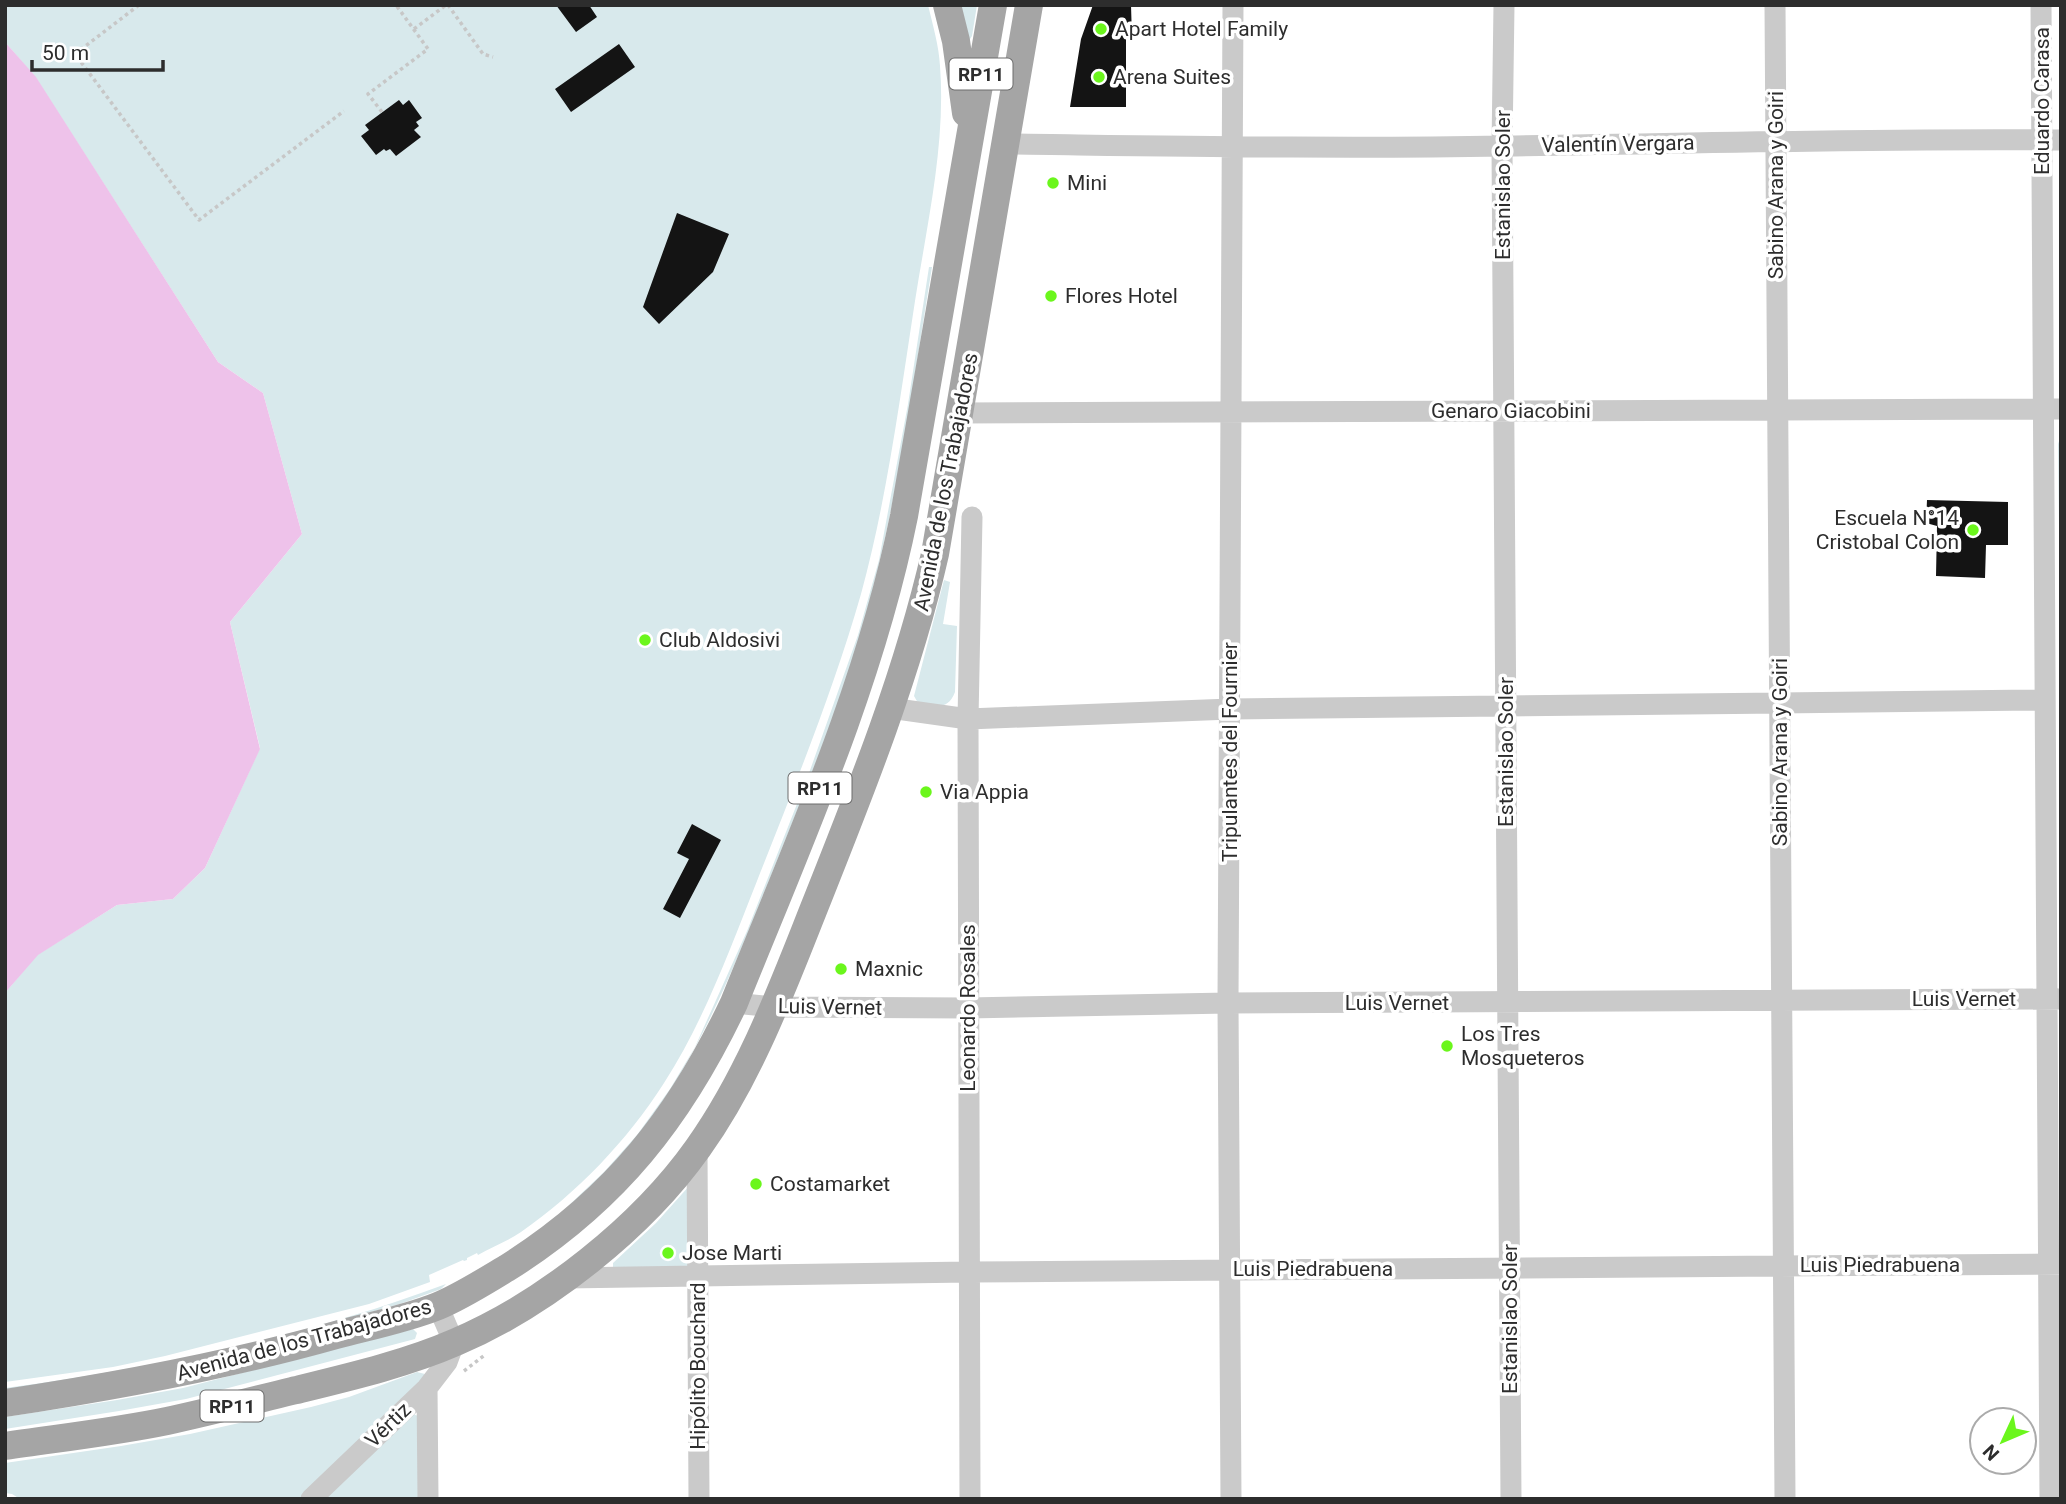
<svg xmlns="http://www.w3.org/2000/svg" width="2066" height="1504" font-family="Roboto,sans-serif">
	<rect width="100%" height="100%" fill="#fff"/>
	<path fill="#d8e9ec" d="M5,5H928C933,26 939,46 940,66C946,144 927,224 915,301C900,398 887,499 861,594C833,692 794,787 757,881C730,949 704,1021 664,1083C627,1141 577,1193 521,1232C508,1241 492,1247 478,1255L477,1253L467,1258V1260L464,1261L463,1260L429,1275L430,1282L369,1304L165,1356L113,1367L5,1382V993L37,955L117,905L173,899L205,868L260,748L230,622L302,534L263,393L218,362L36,78L5,42Z
		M960,5H977L972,36L970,39H968Z
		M929,267H932C912,390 896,515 860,635C834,723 796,813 762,898C716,1012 667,1129 567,1207L604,1172L637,1135L670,1089L695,1047L747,931L808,776L858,635L879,560L908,404Z
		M2061,435V695L2058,444Z
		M944,580L950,582L943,624L957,626L955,692C948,711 935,706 918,703L914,696Z
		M690,1185L689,1270L613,1269V1263L656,1223Z
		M446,1284L441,1289L400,1304L215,1355L5,1392V1388C155,1368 305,1337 446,1284Z
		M413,1329L417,1333L415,1339L186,1399L119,1411L5,1429V1417L117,1400L183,1388Z
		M417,1372L425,1374L421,1383L300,1499H20L12,1494L5,1493V1463L121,1446L190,1434L311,1407L349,1397Z
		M413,1414L418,1416L419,1499H322Z"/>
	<path fill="#eec2ea" d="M5,42L36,77L218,362L263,393L302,534L230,622L260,749L205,868L173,899L117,905L38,955L5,993Z"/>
	<path fill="#141414" d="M556,5H589L597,17L576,32Z
		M1093,5H1131L1132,38L1126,39V107H1070L1081,39Z
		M619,44L635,67L571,112L555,89Z
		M399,100L403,105L409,100L422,118L416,122L419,126L414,130L421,137L396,156L390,149L386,151L384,149L376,155L361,136L369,130L365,125Z
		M677,213L729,234L713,272L659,324L643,307Z
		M1927,500L2008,502V545H1986L1985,578L1936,576L1937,526L1926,523Z
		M692,824L721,840L680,918L663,909L689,859L677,853Z"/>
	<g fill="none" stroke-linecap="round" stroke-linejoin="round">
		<path stroke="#c7c7c7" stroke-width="3.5" stroke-dasharray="3.5 3.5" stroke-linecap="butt" d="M139,5L75,54L199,220L344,111
			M448,5L483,54L493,57
			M414,29L446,5
			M382,112L368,94L428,49L396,5
			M464,1371L486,1354"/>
		<path stroke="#cacaca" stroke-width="21" d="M1504,5L1502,146L1511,1499
			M1775,5L1785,1499
			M2041,5L2050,1499
			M1007,144C1173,146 1339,149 1505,146C1690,144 1875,138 2061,140
			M960,413L2061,409
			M890,708L968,719L1231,709L2045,700
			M734,1003L775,1007L968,1008L1228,1003L2059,999
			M697,1150L699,1499
			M566,1278L969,1272L2061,1264
			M427,1388L428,1499
			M311,1499L427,1388L447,1362L454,1343L438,1306
			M970,1499L968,719L972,517
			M1231,1499L1228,1003L1233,5"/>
		<path stroke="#a5a5a5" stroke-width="28" d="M947,5L956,41L966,113
			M5,1403C118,1386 226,1366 336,1335C370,1326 406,1319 438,1306C462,1296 485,1281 507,1268C615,1200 680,1117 734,1003C798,844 870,685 904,516L993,5
			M5,1446C59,1438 114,1432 167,1421C209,1412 251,1401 292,1391C345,1378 406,1364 456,1342C545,1304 642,1227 698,1148C752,1072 784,983 818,898C863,785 908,672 935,554L1029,5"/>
	</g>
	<g fill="#6bf61c" stroke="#fff" stroke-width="2.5">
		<circle cx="1101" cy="29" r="7"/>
		<circle cx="1099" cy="77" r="7"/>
		<circle cx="1053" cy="183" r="7"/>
		<circle cx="1051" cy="296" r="7"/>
		<circle cx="1973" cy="530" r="7"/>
		<circle cx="645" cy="640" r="7"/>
		<circle cx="926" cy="792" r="7"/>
		<circle cx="841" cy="969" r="7"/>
		<circle cx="1447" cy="1046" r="7"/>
		<circle cx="756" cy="1184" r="7"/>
		<circle cx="668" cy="1253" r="7"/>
	</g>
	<g text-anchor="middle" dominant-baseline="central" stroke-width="7" stroke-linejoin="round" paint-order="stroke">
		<g fill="#fff" stroke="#6c6c6c" stroke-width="2">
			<rect x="949.5" y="58.5" width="63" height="31" rx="5"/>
			<rect x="788.5" y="772.5" width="63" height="31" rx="5"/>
			<rect x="200.5" y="1390.5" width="63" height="31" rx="5"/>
		</g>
		<g font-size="19" font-weight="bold" fill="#2d2d2d">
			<text x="981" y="74">RP11</text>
			<text x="820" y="788">RP11</text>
			<text x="232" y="1406">RP11</text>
		</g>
		<g font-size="21" fill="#2d2d2d" stroke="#fff" text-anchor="start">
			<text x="1115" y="29">Apart Hotel Family</text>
			<text x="1113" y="77">Arena Suites</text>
			<text x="1067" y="183">Mini</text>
			<text x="1065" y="296">Flores Hotel</text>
			<text x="1959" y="518" text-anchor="end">Escuela N°14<tspan x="1959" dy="24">Cristobal Colon</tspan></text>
			<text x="659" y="640">Club Aldosivi</text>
			<text x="940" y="792">Via Appia</text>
			<text x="855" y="969">Maxnic</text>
			<text x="1461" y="1034">Los Tres<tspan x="1461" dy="24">Mosqueteros</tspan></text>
			<text x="770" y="1184">Costamarket</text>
			<text x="682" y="1253">Jose Marti</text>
		</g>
		<g font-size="21" fill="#2d2d2d" stroke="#fff">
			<text transform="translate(2042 101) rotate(-90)">Eduardo Carasa</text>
			<text transform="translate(1618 144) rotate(-1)">Valentín Vergara</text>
			<text transform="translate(1503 185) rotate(-90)">Estanislao Soler</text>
			<text transform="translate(1776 185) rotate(-90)">Sabino Arana y Goiri</text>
			<text x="1511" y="411">Genaro Giacobini</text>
			<text transform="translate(946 482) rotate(-79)">Avenida de los Trabajadores</text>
			<text transform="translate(1230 752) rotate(-90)">Tripulantes del Fournier</text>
			<text transform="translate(1506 752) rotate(-90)">Estanislao Soler</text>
			<text transform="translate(1780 752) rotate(-90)">Sabino Arana y Goiri</text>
			<text x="1964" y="999">Luis Vernet</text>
			<text x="1397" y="1003">Luis Vernet</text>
			<text transform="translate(830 1007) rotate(1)">Luis Vernet</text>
			<text transform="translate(968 1008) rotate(-90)">Leonardo Rosales</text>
			<text x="1880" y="1265">Luis Piedrabuena</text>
			<text x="1313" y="1269">Luis Piedrabuena</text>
			<text transform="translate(1510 1319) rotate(-90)">Estanislao Soler</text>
			<text transform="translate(304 1340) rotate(-15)">Avenida de los Trabajadores</text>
			<text transform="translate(698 1366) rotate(-90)">Hipólito Bouchard</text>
			<text transform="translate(388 1425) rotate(-44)">Vértiz</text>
		</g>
	</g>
	<rect width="2066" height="1504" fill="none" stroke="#2d2d2d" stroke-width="14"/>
	<g transform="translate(2003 1441) rotate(226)"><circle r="33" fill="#ffffff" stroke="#ababab" stroke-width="2"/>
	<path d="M0-5L12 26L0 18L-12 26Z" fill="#6bf61c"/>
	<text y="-10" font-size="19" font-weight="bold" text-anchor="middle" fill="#2d2d2d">N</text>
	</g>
	<path d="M32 60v10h131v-10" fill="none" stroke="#2d2d2d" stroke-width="3.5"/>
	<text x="42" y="60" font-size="21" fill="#2d2d2d" stroke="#ffffff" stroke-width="5" paint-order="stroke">50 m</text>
</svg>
